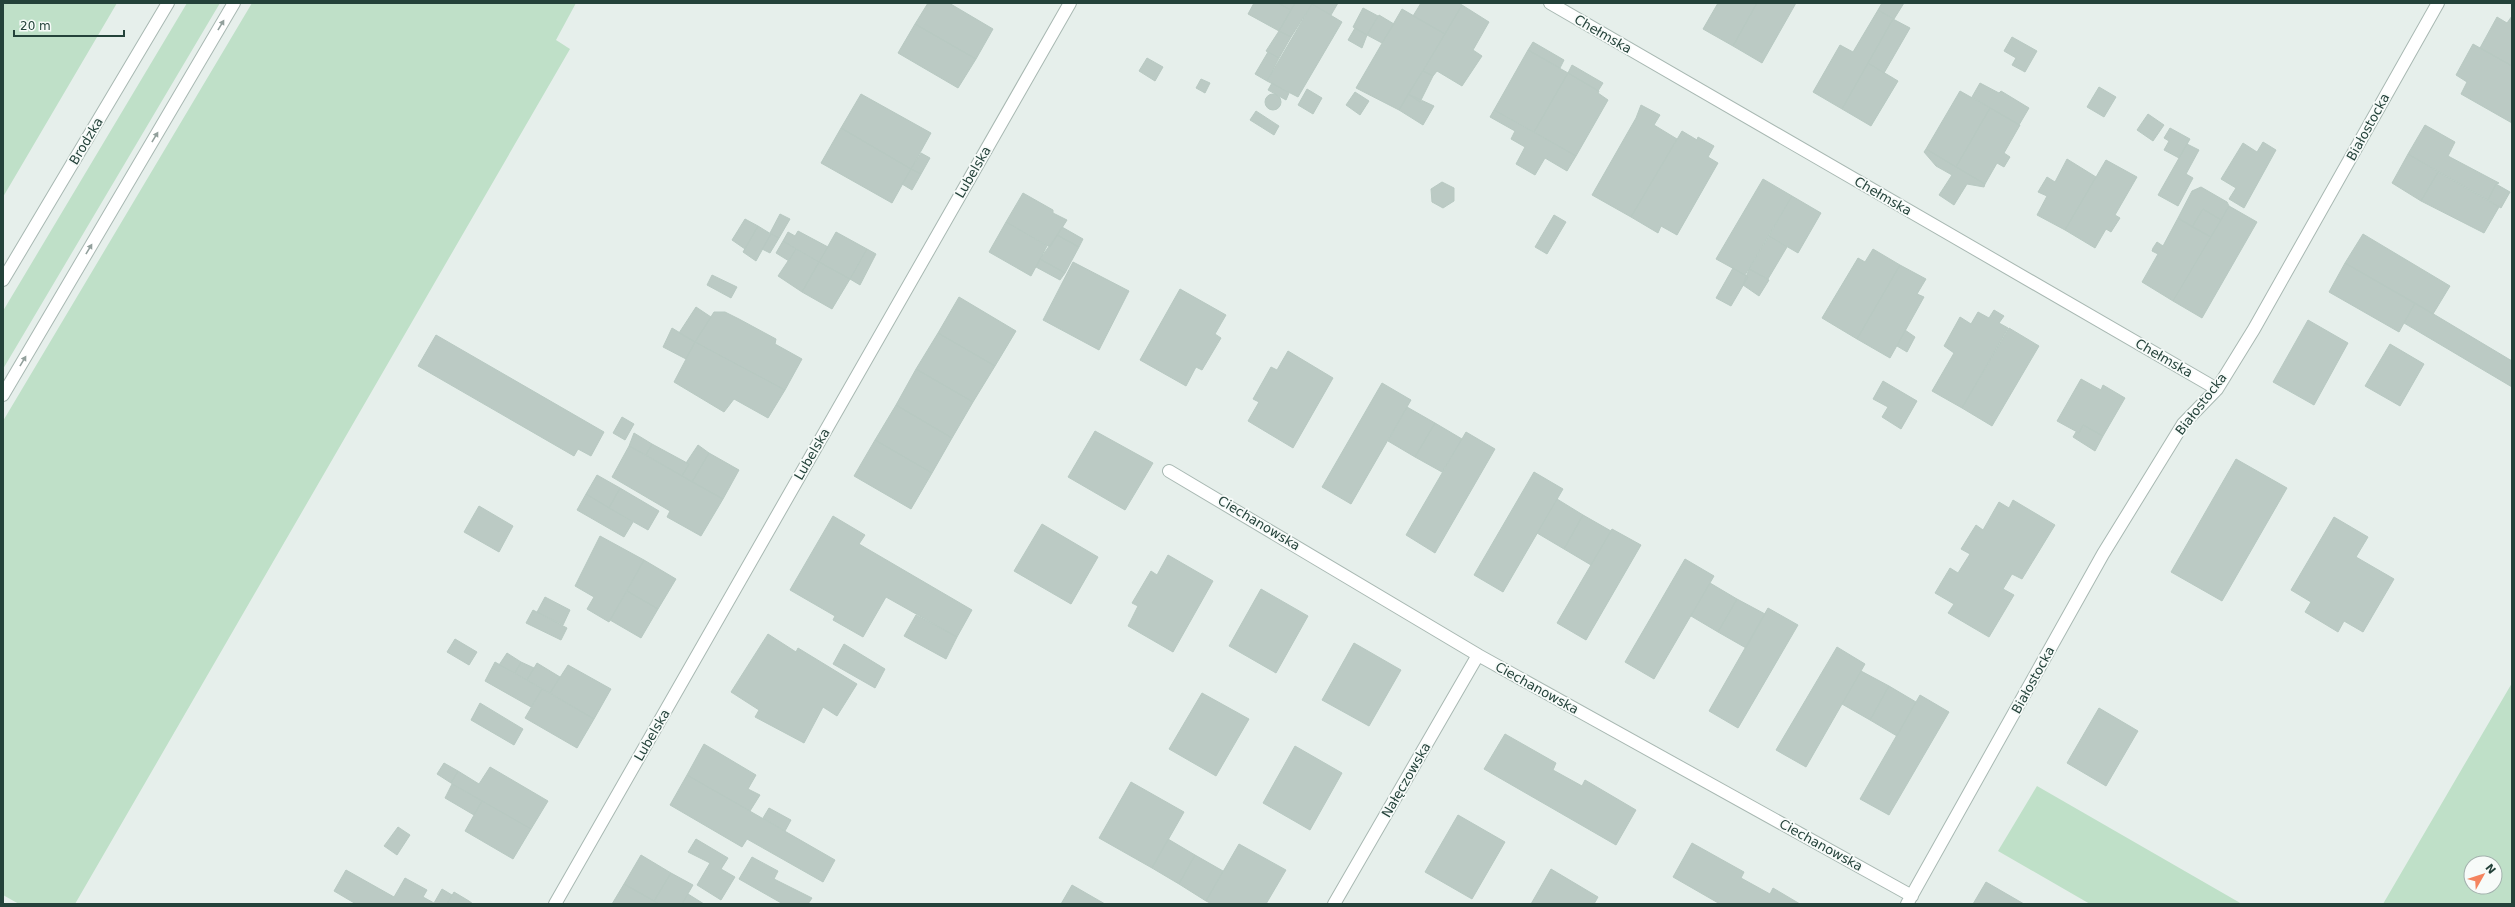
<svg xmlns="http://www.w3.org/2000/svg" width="2515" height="907" font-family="'DejaVu Sans',sans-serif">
	<rect width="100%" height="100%" fill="#e6efeb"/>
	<path fill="#bfe0c8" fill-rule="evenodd" d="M3,3H117L3,197Z
		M187,3H220L3,369V311Z
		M252,3H576L556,40L570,49L75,904H19L3,895V421Z
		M2512,683V904H2383ZM2471,863H2495V887H2471Z
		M2037,786L2242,904H2090L1998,851Z"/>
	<path fill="#bbcac4" stroke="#b8c9c2" d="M928,3H949L993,29L976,59L915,24Z
		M1254,3H1278L1291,10L1279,31L1248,14Z
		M1278,3H1295L1291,10Z
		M1295,3H1338L1331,15L1312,4L1291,37L1279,31Z
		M1421,3H1458L1462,5L1445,34L1413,16Z
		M1718,3H1757L1733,46L1703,29Z
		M1757,3H1796L1762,63L1733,46Z
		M1882,3H1904L1894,19L1878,10Z
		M1312,4L1342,22L1298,97L1267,81Z
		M1462,5L1489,22L1473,50L1482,56L1462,86L1437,71L1433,76L1423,71Z
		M1363,8L1378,16L1367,35L1353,27Z
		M1402,9L1445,34L1399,110L1356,88Z
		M1878,10L1893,19L1842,109L1813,92L1840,45L1853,52Z
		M1379,15L1394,24L1382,43L1367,35Z
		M2512,16V66L2480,48L2497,17L2507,23Z
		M1893,19L1910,28L1884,73L1868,63Z
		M915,24L976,59L958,88L898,53Z
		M1355,28L1367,35L1362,48L1348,40Z
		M1279,31L1291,37L1279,58L1266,51Z
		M2012,37L2037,51L2025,72L2012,65L2016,58L2004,51Z
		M1533,42L1564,60L1560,68L1528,50Z
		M2473,44L2512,66V123L2461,94L2467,82L2456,75Z
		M1528,50L1568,73L1534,132L1494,110Z
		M1268,52L1279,58L1267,81L1255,74Z
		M1147,58L1163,67L1155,81L1139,71Z
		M1868,63L1898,81L1871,126L1842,109Z
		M1572,65L1603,83L1598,91L1568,73Z
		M1423,71L1433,76L1420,102L1408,94Z
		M1568,73L1599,91L1598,93L1608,100L1576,156L1534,132Z
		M1201,79L1210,83L1205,93L1196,88Z
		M1272,83L1289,93L1286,100L1268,90Z
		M1980,83L1999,93L2001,91L2029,108L2019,125L1972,97Z
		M2099,87L2116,97L2104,117L2087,107Z
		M1307,89L1322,98L1313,114L1298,105Z
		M1960,91L1990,108L1956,167L1926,149Z
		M1355,92L1369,101L1360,115L1346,105Z
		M1265 102a8 8 0 1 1 16 0a8 8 0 1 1-16 0Z
		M861,94L931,133L911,169L841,128Z
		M1408,94L1434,106L1423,125L1399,110Z
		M1641,105L1660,115L1654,125L1677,139L1631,217L1592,195L1636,118Z
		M1990,108L2020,125L2004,153L2010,157L2004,167L1997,163L1985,184L1956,167Z
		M1494,110L1576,156L1567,171L1545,158L1535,175L1516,164L1525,147L1511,139L1515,131L1490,117Z
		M1256,111L1279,126L1274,135L1250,120Z
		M2148,114L2164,125L2153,141L2137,130Z
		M2425,125L2455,142L2448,156L2499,183L2496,184L2488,200L2408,154Z
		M841,128L911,169L892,203L821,163Z
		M2170,128L2190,139L2179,158L2164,150L2169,141L2164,138Z
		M1682,131L1697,140L1698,137L1714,146L1708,157L1718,163L1677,235L1661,226L1658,233L1631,217Z
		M2263,142L2276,150L2244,208L2229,199L2236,188L2221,179L2243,143L2257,152Z
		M2187,144L2199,150L2186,174L2193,178L2178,206L2158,195Z
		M1926,149L1985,184L1984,187L1967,184L1954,205L1939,195L1952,175L1936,166L1924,152Z
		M921,153L930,158L921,174L911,169Z
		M2408,154L2438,172L2421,201L2392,183Z
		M2067,159L2096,177L2065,230L2037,215L2047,196L2038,192L2047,177L2055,182Z
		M2106,160L2137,177L2115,215L2120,218L2111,232L2106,229L2095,248L2065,230Z
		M911,169L921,174L912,190L902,184Z
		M2438,172L2499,207L2484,233L2421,201Z
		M1763,179L1792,196L1745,275L1716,259Z
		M1442,182L1454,188V201L1443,208L1432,202L1431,189Z
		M2496,184L2510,192L2501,208L2488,200Z
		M2201,187L2227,202L2229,206L2221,220L2203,209L2192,227L2178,218L2192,191Z
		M1023,193L1053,210V213L1067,220L1050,247L1006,222Z
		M1792,196L1821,213L1798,253L1769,236Z
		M2229,206L2257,222L2202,318L2173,301Z
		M2203,209L2221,220L2211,237L2192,227Z
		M780,214L790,219L779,238L770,233Z
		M1554,215L1566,222L1547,254L1535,247Z
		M2178,218L2211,237L2173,301L2142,282L2158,254L2152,251L2153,248L2157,242L2163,246Z
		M745,219L758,226L745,249L732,240Z
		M1006,222L1047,246L1031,276L989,252Z
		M758,226L771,234L756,261L743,252Z
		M1062,227L1083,239L1079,247L1057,235Z
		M798,231L828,247L819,262L783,241L788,232L795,236Z
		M836,232L867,249L850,279L819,262Z
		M771,234L779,238L770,253L762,249Z
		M2363,234L2450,286L2433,314L2345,263Z
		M1057,235L1079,247L1065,273L1040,259Z
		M1769,236L1787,247L1768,279L1749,269Z
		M783,241L796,249L789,261L776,253Z
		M796,249L819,262L802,292L778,276Z
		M867,249L876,254L860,285L850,279Z
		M1873,249L1900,265L1857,339L1822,318L1858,258L1865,262Z
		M1040,259L1065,273L1060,280L1036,267Z
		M819,262L850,279L832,309L802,292Z
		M1073,262L1129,291L1099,350L1043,320Z
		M2345,263L2415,303L2399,332L2329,292Z
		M1900,265L1926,279L1917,294L1924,297L1890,358L1857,339Z
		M1733,268L1748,277L1731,306L1716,298Z
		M1749,269L1769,280L1759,296L1743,285Z
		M712,275L737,287L731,298L707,285Z
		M1180,289L1226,315L1215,334L1221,338L1202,370L1196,367L1186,386L1140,360Z
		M959,297L1016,331L995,366L938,333Z
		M2415,303L2512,361V387L2404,323Z
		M696,307L711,317L695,342L679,333Z
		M1994,310L2004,316L1999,323L2008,328L1962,408L1932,391L1954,353L1944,346L1960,317L1971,324L1978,312L1989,318Z
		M714,312H725L739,319L776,339L775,344L802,359L785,390L695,342Z
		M2308,320L2348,343L2314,405L2273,382Z
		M672,328L695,342L686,359L663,347Z
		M2009,328L2039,346L1992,426L1962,408Z
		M1905,330L1915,337L1907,352L1897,346Z
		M938,333L995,366L973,402L916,369Z
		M436,335L604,432L591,456L578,449L574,456L418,366Z
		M695,342L785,390L768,418L734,399L724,412L674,382Z
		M2390,344L2424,364L2400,406L2365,386Z
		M1288,351L1333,378L1293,448L1248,421L1259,402L1253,399L1271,367L1277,370Z
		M916,369L973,402L952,438L896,405Z
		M2081,379L2101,390L2103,385L2125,398L2103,436L2083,425L2079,433L2057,421Z
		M1883,381L1917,401L1901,429L1882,417L1888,407L1873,399Z
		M1382,383L1411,400L1351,504L1322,487Z
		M896,405L952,438L932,473L875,440Z
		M1407,407L1435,423L1415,457L1388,441Z
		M622,417L634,424L625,440L613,433Z
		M1435,423L1462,439L1442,472L1415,457Z
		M2083,425L2103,436L2095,451L2073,437L2076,432L2079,433Z
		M1095,431L1153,463L1125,510L1068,477Z
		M1466,432L1495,449L1435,553L1406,535Z
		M634,433L652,444L646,455L629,446Z
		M875,440L932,473L911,509L854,476Z
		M652,444L689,464L682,476L646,455Z
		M698,445L709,453L692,482L682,476L689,464L686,463Z
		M629,446L723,499L701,536L667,517L670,511L612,477Z
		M709,453L739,470L723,499L692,482Z
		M2236,459L2287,488L2222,601L2171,572Z
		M1534,472L1563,489L1503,592L1474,575Z
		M597,475L620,488L609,508L586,494Z
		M620,488L659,511L648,530L609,508Z
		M586,494L633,522L624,537L577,510Z
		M1557,499L1583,515L1564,549L1537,533Z
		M2013,500L2055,525L2022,579L2012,574L2003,589L2014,595L1989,637L1948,613L1954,604L1935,593L1950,568L1958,573L1970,554L1961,549L1976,525L1983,530L1999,502L2009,508Z
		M479,506L513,526L499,552L464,532Z
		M1583,515L1611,531L1591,565L1564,549Z
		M833,516L865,535L859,544L972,610L957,637L886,597L863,637L833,620L835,616L790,590Z
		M2334,517L2368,537L2356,557L2394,579L2363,632L2344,621L2338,632L2305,612L2311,602L2291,590Z
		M1042,524L1098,557L1071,604L1014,571Z
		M1612,529L1641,545L1586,640L1557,623Z
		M600,536L644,560L609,622L587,609L594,597L575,586Z
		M1168,555L1213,581L1173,652L1128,626L1138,606L1132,603L1151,571L1157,575Z
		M1685,559L1714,576L1654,679L1625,662Z
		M644,560L676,579L658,609L627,591Z
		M1710,583L1737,599L1718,632L1691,616Z
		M1261,589L1308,616L1276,673L1229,646Z
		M627,591L658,609L641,638L610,620Z
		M545,597L570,610L563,625L537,612Z
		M1737,599L1765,614L1746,648L1718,632Z
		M1768,608L1798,625L1738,728L1709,711Z
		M533,610L567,628L561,640L526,623Z
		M916,615L957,637L946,659L904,636Z
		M768,634L796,652L798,648L857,684L837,716L823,707L804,743L755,717L759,710L731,692Z
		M455,639L477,652L469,665L447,652Z
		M1354,643L1401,670L1369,726L1322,700Z
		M844,644L885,669L875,688L833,664Z
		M1837,647L1865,664L1806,767L1776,750Z
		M507,653L521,662L515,673L499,665Z
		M495,662L542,689L531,707L485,681Z
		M521,662L534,668L527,680L515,673Z
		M537,663L560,677L550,693L527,680Z
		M568,665L611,689L594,719L550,693Z
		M1861,671L1889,686L1870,720L1842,704Z
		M1889,686L1916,702L1897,736L1870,720Z
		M542,689L594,719L577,748L525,718Z
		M1202,693L1249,719L1216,776L1169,749Z
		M1920,695L1949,712L1889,815L1860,799Z
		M480,703L523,729L514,745L471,720Z
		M2099,708L2138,731L2106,786L2067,763Z
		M1505,734L1556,763L1553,770L1582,786L1585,780L1636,810L1616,845L1484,769Z
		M704,744L756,775L748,789L760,795L750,811L687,775Z
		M1295,746L1342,773L1310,830L1263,803Z
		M444,763L458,771L451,783L437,774Z
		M490,767L548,801L531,829L451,783L458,771L479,784Z
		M687,775L835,860L823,882L747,839L742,847L670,805Z
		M1131,782L1184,812L1152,868L1099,838Z
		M452,784L482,801L474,815L445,798Z
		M482,801L531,829L513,859L465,831Z
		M769,808L791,820L785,831L763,818Z
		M1458,815L1505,842L1472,899L1425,872Z
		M398,827L410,835L397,855L384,846Z
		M696,839L728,858L721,869L735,877L721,900L697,885L710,863L688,852Z
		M1168,839L1195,855L1179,884L1152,868Z
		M1692,843L1744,872L1741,878L1770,894L1773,888L1800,904H1720L1673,877Z
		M1239,844L1286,870L1266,904H1212L1206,901Z
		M641,855L671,873L654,901L624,884Z
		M1195,855L1223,871L1206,901L1179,884Z
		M752,857L778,871L774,879L812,898L808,904H783L739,879Z
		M1551,869L1598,897L1594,904H1531Z
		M346,870L394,897L405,878L427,890L423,897L434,903L442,889L452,895L447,904H356L334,891Z
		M671,873L693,885L682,904H659L654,901Z
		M1986,882L2024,904H1973Z
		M624,884L640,893L659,904H612Z
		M1072,885L1105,904H1061Z
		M454,892L469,901L473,904H447Z
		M688,894L704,904H682Z"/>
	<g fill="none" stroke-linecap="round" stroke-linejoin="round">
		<defs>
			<path id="minor" d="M1550,3L2217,389
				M3,280L168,3
				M3,395L234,3
				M1169,471L1478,655L1912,896
				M555,904L1070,3
				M1334,904L1478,655
				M1907,904L2103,554L2183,424L2217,389L2254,329L2438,3"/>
		</defs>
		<use href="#minor" stroke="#a8b8b2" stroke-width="14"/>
		<use href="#minor" stroke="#fff" stroke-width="12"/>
	</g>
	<defs><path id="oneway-solid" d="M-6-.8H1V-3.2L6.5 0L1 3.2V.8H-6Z"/></defs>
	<g fill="#92a09c">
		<use href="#oneway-solid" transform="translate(221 25) rotate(-59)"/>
		<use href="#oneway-solid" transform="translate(155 137) rotate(-59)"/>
		<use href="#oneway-solid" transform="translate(89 249) rotate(-59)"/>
		<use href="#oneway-solid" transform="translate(23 361) rotate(-59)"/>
	</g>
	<g text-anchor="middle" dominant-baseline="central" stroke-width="3.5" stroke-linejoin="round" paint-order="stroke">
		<g font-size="13" fill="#24423a" stroke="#f7fbf9">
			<text transform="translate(1603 34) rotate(30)">Chełmska</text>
			<text transform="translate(2368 127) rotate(-61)">Białostocka</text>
			<text transform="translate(86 141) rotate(-59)">Brodzka</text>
			<text transform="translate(973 172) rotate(-60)">Lubelska</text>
			<text transform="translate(1883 196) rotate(30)">Chełmska</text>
			<text transform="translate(2164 358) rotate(30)">Chełmska</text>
			<text transform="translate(2201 404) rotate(-52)">Białostocka</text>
			<text transform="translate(812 454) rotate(-60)">Lubelska</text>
			<text transform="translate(1259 523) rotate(31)">Ciechanowska</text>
			<text transform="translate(2033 680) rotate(-61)">Białostocka</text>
			<text transform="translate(1537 688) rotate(29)">Ciechanowska</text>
			<text transform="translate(652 735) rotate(-60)">Lubelska</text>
			<text transform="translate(1406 780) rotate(-60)">Nałęczowska</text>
			<text transform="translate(1821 845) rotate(29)">Ciechanowska</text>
		</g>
	</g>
	<rect width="2515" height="907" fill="none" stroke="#24423a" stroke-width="8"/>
	<g transform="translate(2483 875) rotate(51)"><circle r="19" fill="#f7fbf9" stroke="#a3b1ad"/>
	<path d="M0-3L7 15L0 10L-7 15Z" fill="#f4845f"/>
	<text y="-6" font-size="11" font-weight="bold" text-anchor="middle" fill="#24423a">N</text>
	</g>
	<path d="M14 30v6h110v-6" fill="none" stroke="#24423a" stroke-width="2"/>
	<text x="20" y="30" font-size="12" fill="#24423a" stroke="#f7fbf9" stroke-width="3" paint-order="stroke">20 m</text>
</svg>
